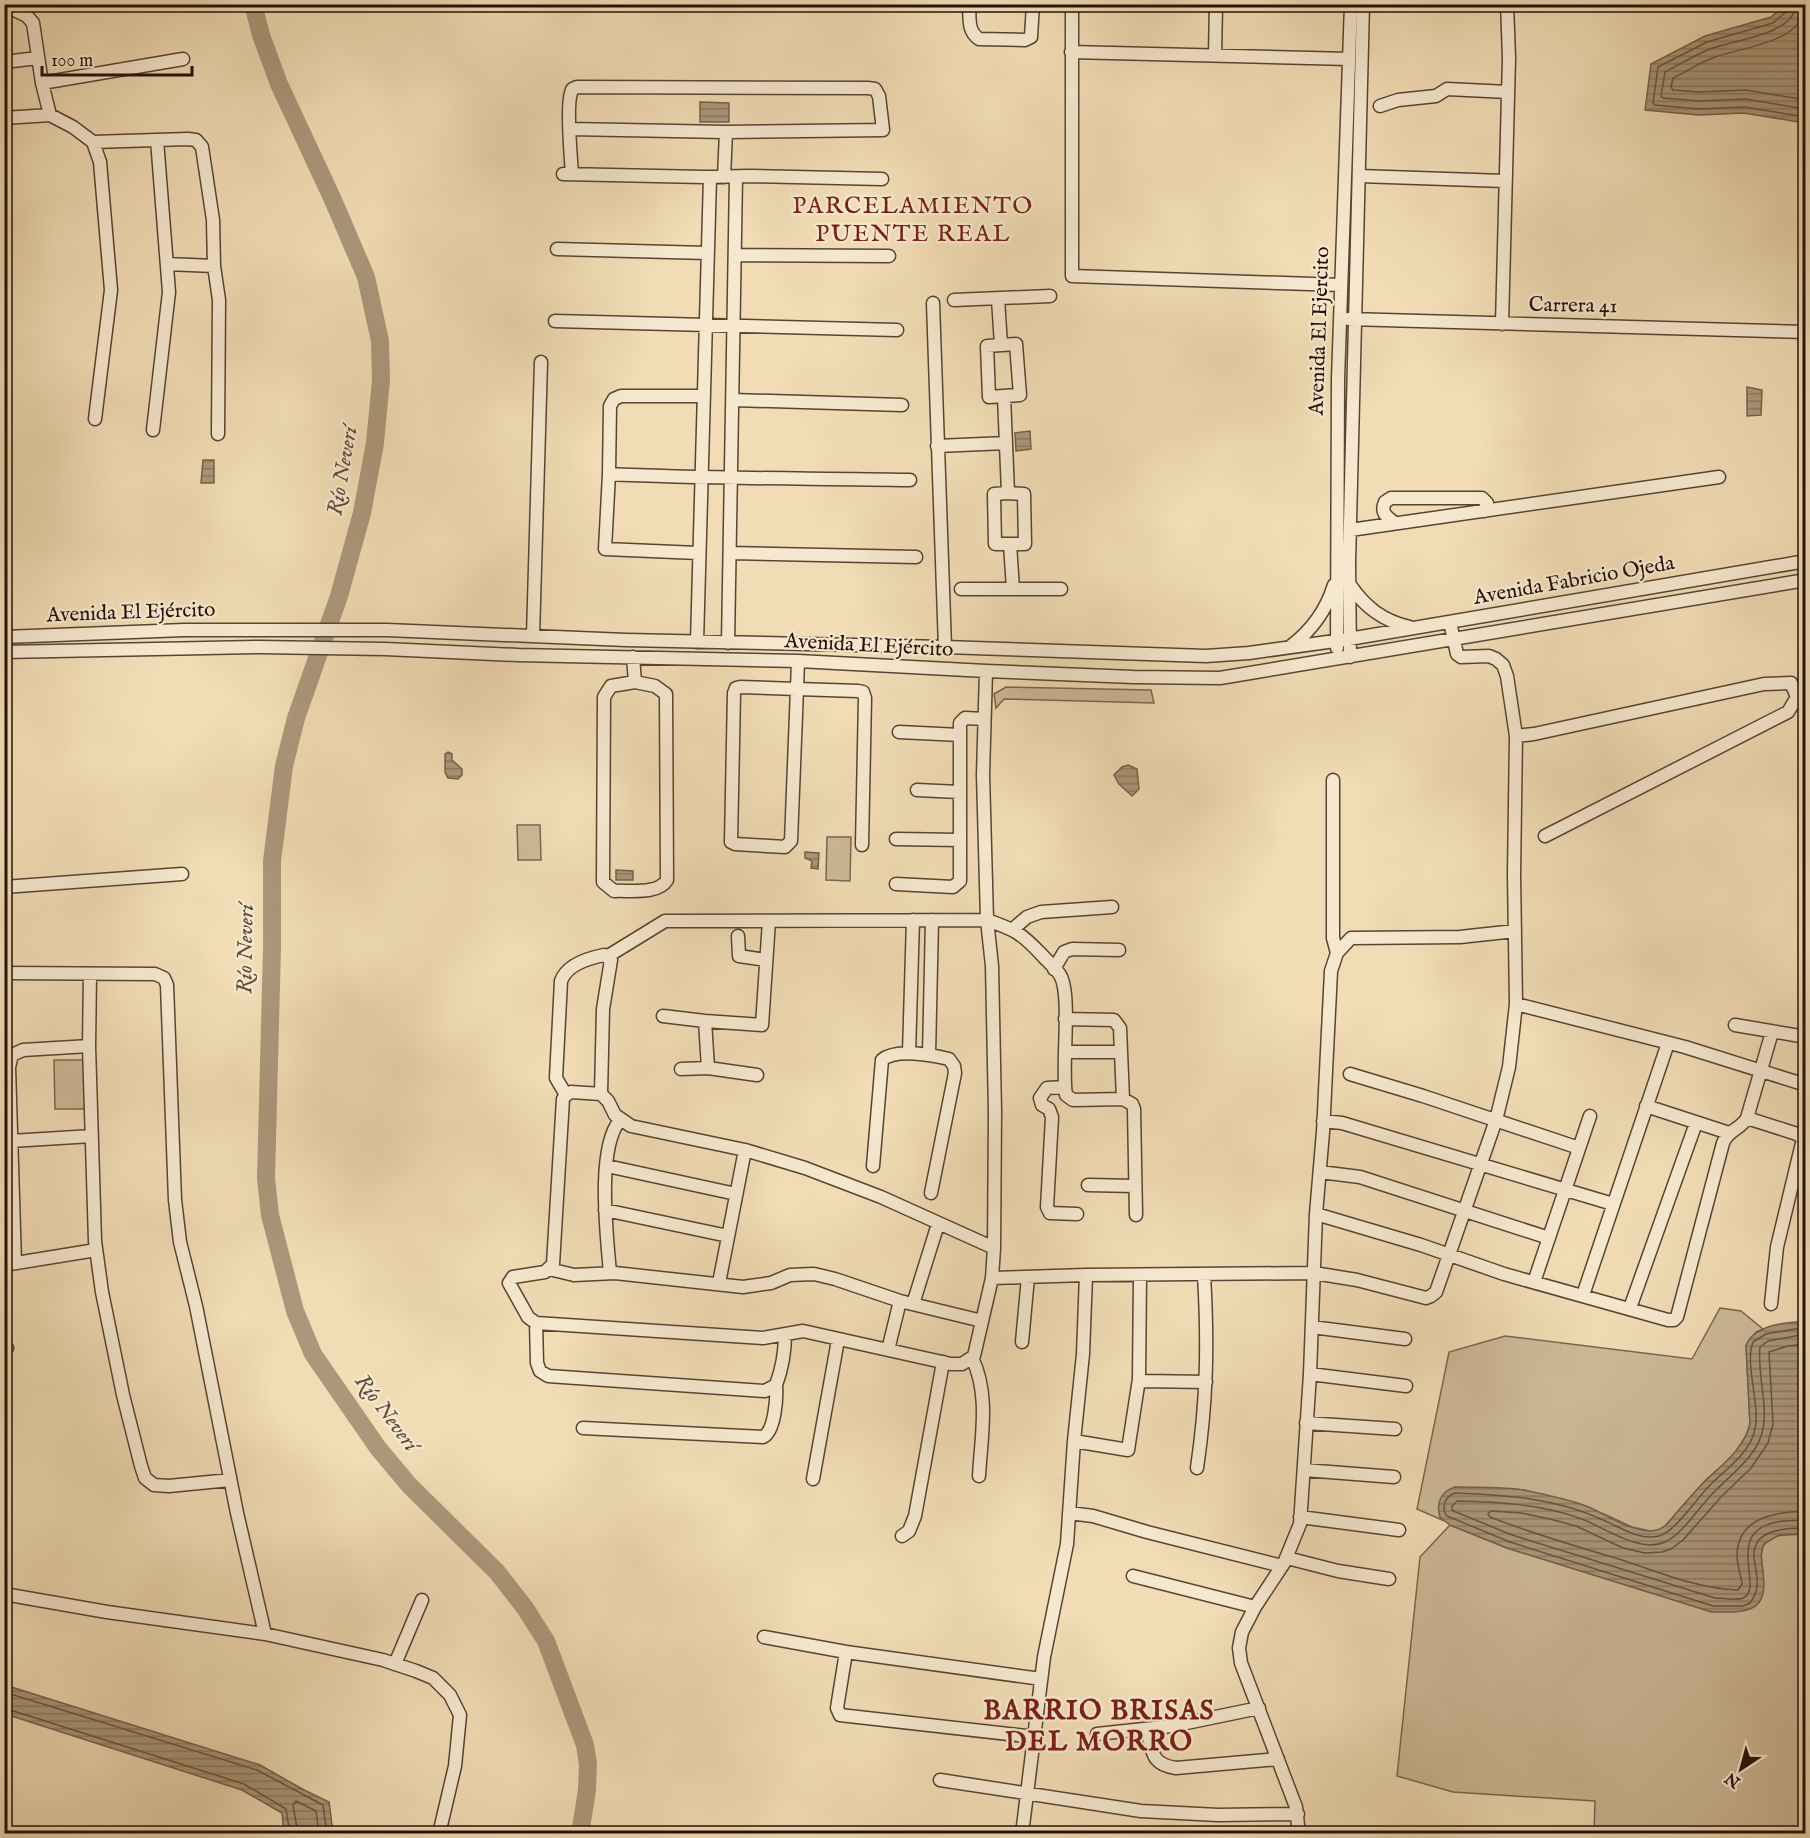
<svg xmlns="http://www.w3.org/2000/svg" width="1810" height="1838" font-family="'IM FELL English',serif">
	<defs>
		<pattern id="water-rules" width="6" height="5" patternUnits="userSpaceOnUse" patternTransform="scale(1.5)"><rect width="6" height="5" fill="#ab977a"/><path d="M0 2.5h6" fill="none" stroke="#8b7a62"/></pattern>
	</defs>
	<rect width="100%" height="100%" fill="#f1dcb5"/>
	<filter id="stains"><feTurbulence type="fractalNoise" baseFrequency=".00333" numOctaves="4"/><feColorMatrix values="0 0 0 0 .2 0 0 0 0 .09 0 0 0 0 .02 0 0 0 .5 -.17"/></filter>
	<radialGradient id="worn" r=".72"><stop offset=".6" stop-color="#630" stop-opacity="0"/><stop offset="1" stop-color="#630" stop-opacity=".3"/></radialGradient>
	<path fill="#ceb998" stroke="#796550" stroke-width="1.5" d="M1006,687L1151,690L1154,703L1004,699L996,708L994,694Z
		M517,825H540L541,860H518Z
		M827,837H851L850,881L826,880Z
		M54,1060H87L88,1109H55Z
		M1720,1308L1741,1311L1763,1329L1756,1332L1746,1345L1750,1424C1744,1449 1722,1465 1704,1482C1691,1496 1679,1510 1666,1525L1659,1530L1650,1531L1632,1527L1604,1514L1525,1490L1455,1487L1440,1517L1442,1520L1417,1509L1449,1352L1505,1336L1692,1359Z
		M1450,1525L1507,1548L1712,1612L1763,1571C1755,1533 1776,1535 1805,1534V1833H1594L1595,1801L1453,1792L1397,1776L1420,1557Z"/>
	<path fill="url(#water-rules)" stroke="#75614c" stroke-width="1.5" d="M1786,4L1805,5V123L1744,113L1699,115L1645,110L1651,64L1705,36L1771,17Z
		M700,102L729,103V122H700Z
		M1747,387L1762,390L1761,415L1747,416Z
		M1030,431L1031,449L1016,451L1015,433Z
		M203,460H214V483H201Z
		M448,752L452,754V760L462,769V775L458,779L448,778L445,772V754Z
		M1128,765L1137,769L1139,789L1132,796L1119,784L1114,775L1122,767Z
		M805,852L819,853L818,869L811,868L812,861L805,858Z
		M616,870L633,871V880H616Z
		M1805,1321V1534L1779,1535L1764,1544C1759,1555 1762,1561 1763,1572C1769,1615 1745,1612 1712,1612L1507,1548L1450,1525L1440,1517C1436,1504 1440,1492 1455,1487C1479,1488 1504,1486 1528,1491C1547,1495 1568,1499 1586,1506C1606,1514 1627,1530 1650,1531C1657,1531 1661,1529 1666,1525C1679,1510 1691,1496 1704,1482C1722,1465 1744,1449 1750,1424L1746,1345C1755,1324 1785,1323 1805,1321Z
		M5,1685L260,1765L304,1790L329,1802L333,1833H284L282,1813L242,1790L5,1714Z"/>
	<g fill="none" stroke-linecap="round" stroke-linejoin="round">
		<path stroke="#685441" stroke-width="1.5" d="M1789,4L1787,11L1773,23L1707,42L1658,67L1653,103L1655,105L1699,109L1744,107L1806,117
			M1796,4C1795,35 1733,40 1710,49C1695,55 1680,64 1665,72L1661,96L1663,98L1699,101L1745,99L1806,109
			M1806,7C1800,43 1743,47 1715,57C1701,62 1687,71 1673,78L1671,87L1673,90L1699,92L1746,90L1806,100
			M1806,1327L1766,1334L1753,1342C1744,1365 1762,1408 1754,1433C1748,1454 1725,1470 1710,1485C1698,1497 1675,1532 1659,1536C1639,1541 1620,1527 1603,1520C1556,1498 1506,1495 1455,1493C1446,1496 1440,1507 1447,1516L1510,1542L1713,1606H1743L1750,1603C1762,1587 1756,1575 1754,1557C1752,1529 1786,1528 1806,1528
			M1806,1334L1768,1341L1760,1347C1757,1373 1768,1404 1763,1429C1758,1455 1734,1472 1716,1490C1701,1504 1683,1534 1665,1542C1639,1554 1603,1526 1579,1518C1539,1504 1498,1502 1457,1501L1452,1506V1510L1456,1512L1512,1535L1715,1598C1723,1598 1736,1601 1743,1598C1765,1589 1723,1532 1777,1522C1786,1520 1796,1521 1806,1520
			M1806,1344L1788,1346L1769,1352L1773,1424L1768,1443L1751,1468L1721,1497L1683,1540L1671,1549L1662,1552L1645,1553L1623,1548L1576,1526L1550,1519L1521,1513L1491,1511L1488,1514L1490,1517C1533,1534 1578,1547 1622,1560C1659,1572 1698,1589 1738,1590L1742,1584C1741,1575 1737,1565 1737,1556C1737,1517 1776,1512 1806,1511
			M4,1692L257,1770L323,1805L327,1834
			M4,1708L244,1784L286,1809L290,1834
			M298,1834L293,1805L296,1801L316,1811L319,1834"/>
		<path stroke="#ab977a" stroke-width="18" d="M253,4L261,35L279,84L333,200L366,277L380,341L381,380L375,443L362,513L339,596L296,718L284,766L272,861V948L266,1178L270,1215L295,1311L313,1354L378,1448L409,1485L497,1572L525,1608L546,1641L585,1745L588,1764L587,1790L580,1834"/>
		<defs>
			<path id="minor" d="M969,4C970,17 967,31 979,39L1025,40L1031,37L1033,4
				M1072,4V276L1341,285
				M4,5L27,16L33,23L42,83L50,115
				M1071,52L1349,59
				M1215,55L1216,4
				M4,62L38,58
				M42,83L183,59
				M1380,106L1398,100L1436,96L1447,89L1508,92
				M4,118L50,115L73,127L93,142L100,162L111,290L95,419
				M570,129L726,132L883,130L879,96L875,89L868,88L577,87C572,89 572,88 571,93C566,107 571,158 572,174
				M93,142L188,139L196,140L202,147L213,220L214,266L219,300L218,434
				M563,174L704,177L749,176L882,179
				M1359,176L1504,181
				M724,177L726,132
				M557,249L707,253
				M735,255L889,256
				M167,264L214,266
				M998,299L1001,345
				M954,300L1050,296
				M933,303L945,647
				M1348,319L1806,332
				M555,321L897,330
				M1502,324L1509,58L1507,4
				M1016,344L1020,395L989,397L987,346Z
				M1004,396L1008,493
				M733,400L902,405
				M153,430L169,292L157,140
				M937,446L1006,443
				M609,474C709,479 810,478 910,480
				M1008,493L1024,494L1025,544H995L994,494Z
				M1395,523C1387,517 1380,513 1385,502L1391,498H1482L1487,503L1484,511
				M1350,530L1719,477
				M1010,544L1013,589
				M698,553L605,549L609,474L610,406L614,399L621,396H704
				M731,553L916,557
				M1350,585C1365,607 1383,621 1410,627
				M961,589H1061
				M533,636L541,362
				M4,637L184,630H387L626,640L945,647L1206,656L1249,653L1349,639L1806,561
				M697,642L710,177
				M728,643L736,177
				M1291,646C1312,630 1326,611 1334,585
				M1337,648L1338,379L1351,4
				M4,652L259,647L385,649L518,655L798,661L986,671L1133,677L1220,678L1806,580
				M633,657L635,682
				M1350,657L1349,562L1363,4
				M798,661L797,689L858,691L863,692L865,698L862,845
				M986,671L983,775L987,920L992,966L995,1112L994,1248L992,1278L974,1356L962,1364H951L803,1331L763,1338L536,1323L528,1317L509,1283L513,1277L545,1272L553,1264L563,1099L566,1095L571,1092L601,1094L608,1101L615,1115L631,1126L745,1150L805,1168L881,1197L994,1248
				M635,682L655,686L666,694L667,880C658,895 629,890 614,891L603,882L604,697L611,686Z
				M740,687L797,689L791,841L785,847L735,844L731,842L734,693L736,688Z
				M899,732L960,735
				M1516,736L1534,734L1764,684L1791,683L1797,697L1788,712L1545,836
				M1333,780V938L1337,953
				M917,790L959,792
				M896,839L960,840
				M896,884L953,887L960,881V723L965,718L984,719
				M4,887L182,874
				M1013,929L1027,917L1041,912L1112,907
				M738,936L739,956L766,960
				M608,956L665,921L987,920C1015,930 1020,932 1041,954C1047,961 1055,967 1060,975C1072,994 1061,1068 1066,1095L1073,1100L1123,1099L1132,1104L1134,1109L1136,1215
				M1054,969L1064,952L1072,949L1119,950
				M4,973L155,974L164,978L167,985L175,1200L180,1242L196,1306L237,1513L265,1634
				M90,974L89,1046L95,1241L102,1292L123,1395L141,1466L145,1478L154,1485L169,1486L230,1480
				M1516,1004L1685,1047L1806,1085
				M663,1016L705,1021
				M1065,1019L1114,1020L1120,1028L1123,1099
				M1735,1025L1806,1037
				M1065,1052H1121
				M909,1053L913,920
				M929,1055L932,920
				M708,1068L705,1021L762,1025L769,921
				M681,1069L708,1068L757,1075
				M1350,1074L1423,1096L1579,1148
				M1065,1087L1047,1088L1040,1098L1042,1105L1049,1109L1052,1117L1047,1207L1050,1213L1077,1214
				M566,1095L556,1078L561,981C567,964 589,958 604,955L611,960L603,1009L601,1094
				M1646,1106L1729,1133
				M1747,1118L1797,1134L1803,1139L1777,1247L1771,1304
				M1323,1121L1342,1123L1613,1204
				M11,1141L92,1136
				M607,1166L736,1194
				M873,1166L882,1060C896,1048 932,1055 949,1059L954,1066L955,1073L931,1193
				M1320,1172L1360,1177L1549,1238
				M1088,1185L1135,1186
				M605,1210L728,1236
				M1316,1214L1421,1245L1504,1274L1668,1320H1674L1677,1317L1723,1143C1728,1130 1741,1129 1747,1118L1772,1032
				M15,1263L9,1067L12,1055L23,1050L89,1046
				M4,1265L96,1250
				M549,1269L574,1275L615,1273L743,1287L771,1283L790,1275L814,1274L835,1279L900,1301L982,1321
				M610,1273C607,1236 596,1149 620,1120
				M992,1278L1086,1275L1314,1273L1357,1280L1426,1298L1431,1296L1436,1292L1496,1120L1509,1067L1516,1004L1514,874L1516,736L1507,676L1503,665L1496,659L1489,656L1461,657L1457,654L1450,622
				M1534,1282L1590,1116
				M719,1283L745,1150
				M1583,1295L1668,1043
				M913,1304L938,1224
				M1630,1308L1696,1123
				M536,1323L537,1363L540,1371L548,1376L765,1391L776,1385C782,1369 785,1352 785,1334
				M1312,1327L1405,1339
				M1022,1342L1028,1277
				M4,1349L7,1348
				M888,1350L900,1301
				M972,1358C990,1394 981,1438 979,1476
				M1310,1374L1406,1386
				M1139,1379L1143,1381L1206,1382
				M1306,1423L1395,1429
				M583,1428L763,1437C775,1431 777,1398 776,1385
				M1074,1441L1128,1450L1139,1379L1140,1275
				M1197,1468C1207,1400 1208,1343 1204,1275
				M1304,1470L1394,1477
				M813,1479L838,1340
				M1069,1513L1093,1516L1147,1532L1282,1566
				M1300,1517L1399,1530
				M902,1536L909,1531L915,1516L943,1362
				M1287,1558L1338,1571L1389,1579
				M1133,1576L1255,1607
				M4,1594L107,1612L265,1634L383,1660L416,1671L433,1678L450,1695L460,1715L455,1766L439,1834
				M764,1637L846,1652L1041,1679
				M846,1652L837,1708L840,1715L1035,1737
				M395,1664L422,1600
				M1147,1730C1153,1751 1150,1764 1176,1768L1278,1759
				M1097,1734L1172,1726L1259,1708
				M940,1780L1141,1811L1218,1815L1298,1814
				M1022,1834L1044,1657L1067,1544L1074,1441L1083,1354L1086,1275
				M1299,1834L1296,1807L1241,1663L1239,1648L1242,1632L1255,1607L1284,1563L1300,1524L1310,1374L1316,1214L1323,1132L1331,971L1337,953L1351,938L1460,937L1515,931"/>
		</defs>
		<use href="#minor" stroke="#574433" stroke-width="15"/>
		<use href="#minor" stroke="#f6e8cf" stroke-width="12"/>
	</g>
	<g text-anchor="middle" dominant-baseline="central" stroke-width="4.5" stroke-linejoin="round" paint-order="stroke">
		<g font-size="21" fill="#241108" stroke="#f6e8cf">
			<text transform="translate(1573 306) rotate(1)">Carrera 41</text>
			<text transform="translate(1320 331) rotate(-88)">Avenida El Ejercito</text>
			<text transform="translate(1574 581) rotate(-10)">Avenida Fabricio Ojeda</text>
			<text transform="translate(131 613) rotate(-2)">Avenida El Ejército</text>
			<text transform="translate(869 646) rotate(3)">Avenida El Ejército</text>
		</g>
		<g font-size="22" font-style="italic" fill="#614d3b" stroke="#f6e8cf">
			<text transform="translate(343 471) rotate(-80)">Río Neverí</text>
			<text transform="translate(246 949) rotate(-89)">Río Neverí</text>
			<text transform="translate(386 1413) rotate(53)">Río Neverí</text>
		</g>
		<g font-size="24" letter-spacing="1.5" fill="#7a1f14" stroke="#f6e8cf">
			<text x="913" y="206">PARCELAMIENTO<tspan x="913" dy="28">PUENTE REAL</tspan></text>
		</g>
		<g font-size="27" font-weight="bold" letter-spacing="1.5" fill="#7a1f14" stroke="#f6e8cf">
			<text x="1099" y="1712">BARRIO BRISAS<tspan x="1099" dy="31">DEL MORRO</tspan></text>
		</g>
	</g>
	<rect width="1810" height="1838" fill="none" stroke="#f1dcb5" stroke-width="24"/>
	<rect x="6" y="6" width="1798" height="1826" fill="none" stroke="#241108" stroke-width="3"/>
	<rect x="12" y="12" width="1786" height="1814" fill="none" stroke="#241108" stroke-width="1.5"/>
	<g transform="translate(1741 1769) rotate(216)" stroke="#f6e8cf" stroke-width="4.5" paint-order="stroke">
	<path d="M0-4.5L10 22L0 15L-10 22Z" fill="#241108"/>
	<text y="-9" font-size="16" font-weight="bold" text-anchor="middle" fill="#241108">N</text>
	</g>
	<path d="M42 66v9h150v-9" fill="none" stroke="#241108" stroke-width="3"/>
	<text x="51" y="66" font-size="18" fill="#241108" stroke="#f6e8cf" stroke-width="4.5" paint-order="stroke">100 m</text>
	<rect width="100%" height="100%" filter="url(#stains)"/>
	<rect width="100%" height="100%" fill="url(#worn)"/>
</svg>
